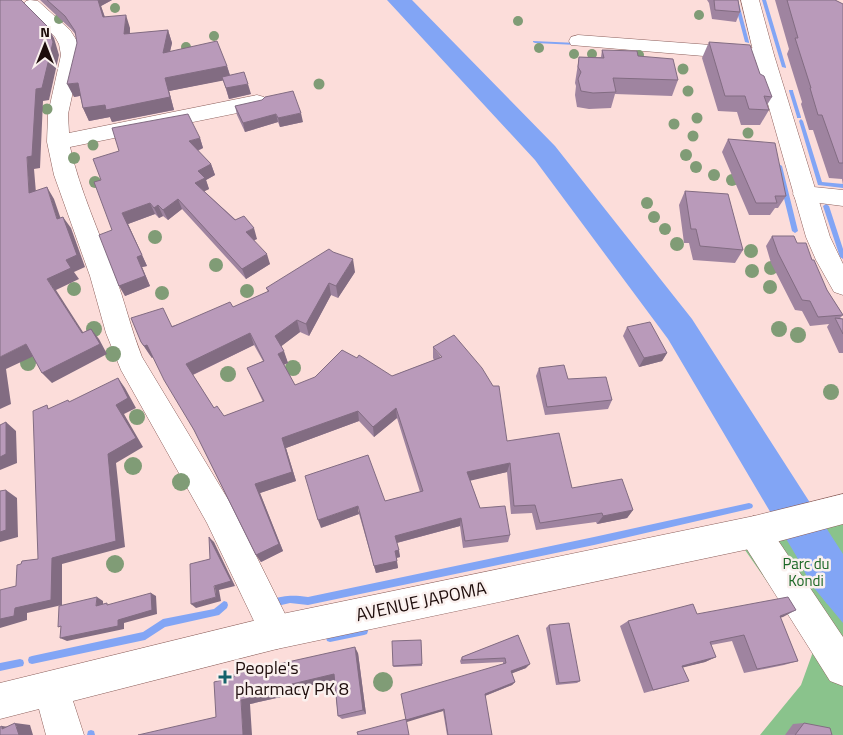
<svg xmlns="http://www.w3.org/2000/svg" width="843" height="735" font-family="'Titillium Web',sans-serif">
	<rect width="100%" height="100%" fill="#fcddda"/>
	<path fill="#8ac38c" d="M843,523V735H760L801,685L814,649L745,550Z"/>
	<path fill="#82a5f5" d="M820,529L834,557L843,561V623L810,583L788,538Z"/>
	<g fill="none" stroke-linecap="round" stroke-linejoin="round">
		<path fill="#82a5f5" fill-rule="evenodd" d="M734,0H738L749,42V43L745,42Z
			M762,0H766L786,67V68L782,67Z
			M533,41L577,43L579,44L577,45L535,43L533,42Z
			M789,90H793V91L801,117V118H797V117L789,91Z
			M801,119L803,121L822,182L843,184V188L818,185L799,121Z
			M779,164L782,166L798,231L795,233L792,231L776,166Z
			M826,204L829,206L843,249V259L840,257L823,206Z
			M749,503L752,504L753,506L752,508L749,509L594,545L308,605L290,603L273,607L270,606L269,603L270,600C285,595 293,595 308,597L594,537Z
			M224,601L227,602L228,605L227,608L219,615L165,627L145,640L32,664L29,663L28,660L29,657L32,656L143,632L163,619L214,609Z
			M364,627L367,628L368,631L367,634L364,635L330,642L327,641L326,638L327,635L330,634Z
			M20,659L23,660L24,663L23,666L0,671V663Z
			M91,730L94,731L95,735H87L88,731Z"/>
		<path fill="#82a5f5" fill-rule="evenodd" d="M387,0H412L555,146L692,319L843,554V610L827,604L814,586L668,339L535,160Z"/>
		<defs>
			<path id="minor" d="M30,0L38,1L70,30L79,44L81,55L68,114L69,133L257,95L264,97L267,102L264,107L257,109L70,147C80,191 99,231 114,273C125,301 131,330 142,357L229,501L294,632L289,644L277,649L265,644L207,523L121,370L106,333L90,276L54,175L47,142L48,114L61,55L59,44L55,37L23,5L26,1Z
				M578,35L764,49L771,51L774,55L771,59L764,61L571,45L569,41L571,37Z
				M804,186L843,190V206L796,200L793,194L796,188Z
				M754,516L765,521L843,637V686L830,681L743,543L738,532L743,521Z"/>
			<path id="major" d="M741,0H759L774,55L830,237L843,264V295L834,292L816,260L806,237L754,55Z
				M843,494V524L754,548L277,649L73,701L84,735H46L39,709L0,719V683L277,615L754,516Z"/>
		</defs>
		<use href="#minor" stroke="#8d615d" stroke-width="1"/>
		<use href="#major" stroke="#8d615d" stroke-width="1"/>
		<use href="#minor" fill="#fff" fill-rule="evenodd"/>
		<use href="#major" fill="#fff" fill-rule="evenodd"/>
	</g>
	<g fill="#809c76">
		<circle cx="115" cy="8" r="5"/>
		<circle cx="699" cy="15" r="5"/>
		<circle cx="59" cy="19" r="5"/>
		<circle cx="518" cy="21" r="5"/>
		<circle cx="214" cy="36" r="5"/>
		<circle cx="186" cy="47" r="5"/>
		<circle cx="539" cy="48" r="5"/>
		<circle cx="574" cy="54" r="5"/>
		<circle cx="592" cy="54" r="5"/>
		<circle cx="639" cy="55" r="5"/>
		<circle cx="683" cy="69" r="5.5"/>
		<circle cx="319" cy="84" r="5.5"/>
		<circle cx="688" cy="91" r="5.5"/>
		<circle cx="47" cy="109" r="5.5"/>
		<circle cx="697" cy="118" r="5.5"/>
		<circle cx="674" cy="124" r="5.5"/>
		<circle cx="748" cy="133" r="5.5"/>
		<circle cx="693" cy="136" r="5.5"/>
		<circle cx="93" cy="145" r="5.5"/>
		<circle cx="686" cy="155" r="6"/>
		<circle cx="74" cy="158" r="6"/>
		<circle cx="696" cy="167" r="6"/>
		<circle cx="714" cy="175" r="6"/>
		<circle cx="732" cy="180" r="6"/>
		<circle cx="95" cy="182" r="6"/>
		<circle cx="647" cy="203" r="6"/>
		<circle cx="654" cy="217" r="6"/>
		<circle cx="665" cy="229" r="6"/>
		<circle cx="155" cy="237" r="7"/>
		<circle cx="677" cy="244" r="7"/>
		<circle cx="751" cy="251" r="7"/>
		<circle cx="216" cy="265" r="7"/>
		<circle cx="771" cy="268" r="7"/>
		<circle cx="752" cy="271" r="7"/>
		<circle cx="770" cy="287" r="7"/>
		<circle cx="74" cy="289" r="7"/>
		<circle cx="247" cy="291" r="7"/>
		<circle cx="162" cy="293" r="7"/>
		<circle cx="94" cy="329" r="8"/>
		<circle cx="779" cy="329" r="8"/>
		<circle cx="798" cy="335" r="8"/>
		<circle cx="113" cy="354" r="8"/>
		<circle cx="28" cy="363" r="8"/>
		<circle cx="293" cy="368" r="8"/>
		<circle cx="228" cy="374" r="8"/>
		<circle cx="831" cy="392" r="8"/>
		<circle cx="137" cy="417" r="8"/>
		<circle cx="133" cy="466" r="9"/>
		<circle cx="181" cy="482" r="9"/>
		<circle cx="115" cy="564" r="9"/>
		<circle cx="383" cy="682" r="10"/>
	</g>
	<path fill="#9f84a0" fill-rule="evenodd" d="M40,0H112L101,6L105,17L130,28V34L168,30L172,43L170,51L227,66L230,75L251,94L229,99L223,80L169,91L174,110L112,122L110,117L89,121L83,108L80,96L74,97L77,43L76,35L71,29Z
		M707,0H738L740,12L736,22L712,19L709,3Z
		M775,0H835L843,4V185L842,179L829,178L813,130H809L801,104L802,102L787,54L789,49Z
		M709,42L772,97L767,105L769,110L760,125H741L737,112L718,111L702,58Z
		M602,50L638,56L678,80L672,96L615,94L611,108L589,109L577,107L575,95L576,86L575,83L579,57H601Z
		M235,106L303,122L280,127L278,122L245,132L237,115Z
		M200,138L203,148L198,151L211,164L215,175L206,180L209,189L204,191L257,239L254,240L270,264L246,279L182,209L168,220L163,216L159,218L155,214L128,224L147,266L142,267L150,286L125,296L112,230Z
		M728,139L786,196L778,208H775L770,215H749L722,152Z
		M685,191L743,250L735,263L693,260L689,243H684L679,205Z
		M772,236L797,243L812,260L827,290L843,315L840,318L843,319V353H839L827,327L829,324L810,326L802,311L795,310L771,263L766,246Z
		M355,272L338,298L331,295L309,336L300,332L281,346L288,363L284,365L295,385L392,376L434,360L433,358V347L507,441L572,488L633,510L627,518L597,524L596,522L536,530L532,513L511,514L507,472L470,480L480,508L510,535L508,542L463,548L460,526L397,543L400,557L396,558L398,568L376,573L359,514L321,528L385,501L420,492L397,418L374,437L359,421L286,448L296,481L260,493L283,551L261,562L256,555L194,430L153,357L152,358L149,354L141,342L172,326L233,307L268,292L266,288ZM254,345L263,361L247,368L263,402L224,416L214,408L193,375Z
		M627,327L667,353L662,361L639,367L623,336Z
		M539,368L568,379L612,400L608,409L545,415L536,376Z
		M697,614L780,617L798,661L784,665L744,673L732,641L711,645L716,657L705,662L683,667L678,684L644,693L620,626L628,621Z
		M549,625L580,681L577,683L556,685L546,628Z
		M518,635L526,668L512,673L515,682L512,685L485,696L492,735H447L443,711L406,719L503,664V662L461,664L460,661L462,657Z
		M421,640L422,666L394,667L393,666Z
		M358,653L366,714L342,719L338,716L334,680L299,688V693L250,704L216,717Z
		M804,723L832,735H785L793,724Z"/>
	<path fill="#826c82" d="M94,0H112L101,6L109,30Z
		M126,15L130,28L129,47L124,34Z
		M47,26L54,38L59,55L49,100L43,101L40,168L34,169L37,205L29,193L27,157L36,89Z
		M168,30L172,43L167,65L163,53Z
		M227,66L231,79L169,91L174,110L112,122L110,117L89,121L83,108L165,78Z
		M78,83L84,95L74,97L67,84Z
		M248,84L251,94L229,99L226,88Z
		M301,113L303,122L280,127L278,118Z
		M276,114L278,122L245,132L243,123Z
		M200,138L203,148L193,152L189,141Z
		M211,164L215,175L206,180L209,189L199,194L195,183L198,171Z
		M47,187L54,199L65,231L57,219Z
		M178,199L182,209L168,220L163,210Z
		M150,203L155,214L128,224L147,266L142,267L150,286L125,296L119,286L137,257L122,213Z
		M158,205L163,216L159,218L154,208Z
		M63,217L71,228L85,267L74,272L79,279L56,290L90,343L82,333L47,279L66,260Z
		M254,228L257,239L250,242L246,232Z
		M267,254L270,264L246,279L242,269Z
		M353,259L355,272L338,298L336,286Z
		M329,283L331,295L309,336L306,324Z
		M297,320L300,332L279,348L275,336Z
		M91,329L99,339L107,354L52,383L42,373Z
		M250,333L254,345L192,375L186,364Z
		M26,344L36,355L6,369L11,404L0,409V357Z
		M147,345L154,356L152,358L144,346Z
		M284,351L288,363L282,365L278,354Z
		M667,353L662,361L639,367L644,358Z
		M118,378L125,388L136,408L124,414L143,447L116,463L125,547L62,564V605L27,613V620L0,628V619L15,608L52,558L108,454L116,405Z
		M396,408L397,418L374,437L373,427Z
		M358,411L359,421L286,448L296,481L260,493L283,551L261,562L256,555L255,484L282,438Z
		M6,422L16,431L17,463L0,470V457Z
		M510,463L507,472L465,482L467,472Z
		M6,490L17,498L18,537L0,542V532Z
		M358,506L359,514L321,528L318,520Z
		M633,510L627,518L597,524L603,516Z
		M461,518L460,526L396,543L395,536Z
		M209,537L214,542L235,586L219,590L221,601L196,608L191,604L216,597Z
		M399,550L400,557L396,558L395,551Z
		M397,561L398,568L376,573L374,566Z
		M151,593L156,596L157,614L124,623V629L67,641L60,638L118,620Z
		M97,597L103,601V609L96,606Z
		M796,610L783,617L766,622L780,616Z
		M355,647L358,653L366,714L363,710Z
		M716,657L705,662L673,670L682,666Z
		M530,664L526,668L508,675L511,671Z
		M334,674L338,679L299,688V693L250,704L252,735H243L241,700L292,684Z
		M515,682L512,685L482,697L485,694Z
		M444,709L443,711L407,722L406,719Z
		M15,723L30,725L33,735H19L0,732L2,726L17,728Z"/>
	<path fill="#b99aba" stroke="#826c82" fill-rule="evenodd" d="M0,0H21L47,26L53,42L42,88L36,89L32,156L27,157L29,193L47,187L57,219L63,217L77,255L66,260L71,268L47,279L82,333L91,329L100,344L42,373L26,344L0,357Z
		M47,0H98L103,17L126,15L124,34L168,30L163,53L217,41L227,66L165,78L170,97L106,110L105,105L83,108L78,83L67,84L77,43L75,31L65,16Z
		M714,0H738L740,12L715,10Z
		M787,0H835L843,4V163H839L822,115H818L810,88H811L795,38H798Z
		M709,42L750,45L760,74L764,76L772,97L764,96L769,110L749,109L745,96H725Z
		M602,50L637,51L638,56L673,59L678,80L613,78L616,92L593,93L581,91L578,79L581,72L578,67L579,57L604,58Z
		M244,72L248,84L226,88L222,77Z
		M293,91L301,113L278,118L276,114L243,123L235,106L262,100L265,97Z
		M188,114L200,138L189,141L211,164L198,171L205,178L195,183L235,220L244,216L254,228L246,232L267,254L242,269L178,199L163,210L158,205L154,208L150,203L122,213L142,255L137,257L145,276L119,286L99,235L112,230L94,182L101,180L93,159L119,151L112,128Z
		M728,139L775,143L786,196H775L777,203H756Z
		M685,191L728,194L743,250L700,246L696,229H691Z
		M772,236H794L797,243H806L812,260H814L827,290L843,315L818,317L810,301L802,300L778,253Z
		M329,249L333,252L353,259L336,286L329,283L306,324L297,320L275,336L284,351L278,354L295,385L315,377L342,350L357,358L359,355L392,376L442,357L433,347L454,335L482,368L493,386H499L507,441L559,433L572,488L622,479L633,510L603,516L602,513L540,523L535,505L514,506L510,463L467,472L480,508L505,506L510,535L465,541L461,518L395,536L399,550L395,551L397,561L374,566L358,506L318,520L305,476L368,455L385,501L423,491L396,408L373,427L358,411L282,438L292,472L255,484L279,544L256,555L194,430L164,380L147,345L144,346L141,342L131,318L163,308L172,327L230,302L233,307L269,291L266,288ZM250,333L264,361L247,368L264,401L224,416L217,406L214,408L186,364Z
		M835,318L843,319V334Z
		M650,322L667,353L644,358L627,327Z
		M564,365L568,379L606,377L612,400L547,407L539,368Z
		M118,378L128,398L116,405L136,438L108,454L116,541L52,558L51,600L15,608L14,616L0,619V590L16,586L17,565L21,564L22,561L38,559L33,411L47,405L48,409L68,400L69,402Z
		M6,422V454L0,457V425Z
		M6,490V530L0,532V491Z
		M209,537L231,581L214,586L216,597L191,604L190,564L210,559Z
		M151,593L152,610L118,620V626L60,638L61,626L58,627L59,606L97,597L96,606L107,603V605Z
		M788,597L796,610L780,616L798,661L757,669L744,635L710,642L716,657L682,666L689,681L653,690L628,621L693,604L697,614Z
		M569,623L580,681L559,683L549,625Z
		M518,635L530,664L511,671L515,682L485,694L492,735H448L444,709L406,720L401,694L506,663L505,658L462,660V657Z
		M421,640L422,664L393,666L392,641Z
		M355,647L363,710L338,716L334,674L292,684L293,689L241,700L243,735H138L216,717L214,682L234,677V674Z
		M406,719L409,735H358L357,732Z
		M15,723L19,735H0V727L2,726V729Z
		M804,723L830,728L832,735H795Z"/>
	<path fill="#14636b" stroke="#faf0ee" stroke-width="2" d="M222.5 669.5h5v5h5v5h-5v5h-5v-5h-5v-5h5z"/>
	<g text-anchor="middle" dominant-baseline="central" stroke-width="5" stroke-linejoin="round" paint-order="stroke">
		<g font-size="15" fill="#1b6725" stroke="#faf0ee">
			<text x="806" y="563">Parc du<tspan x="806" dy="17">Kondi</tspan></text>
		</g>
		<g font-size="18" fill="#1e0d0c" stroke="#faf0ee">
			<text transform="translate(421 601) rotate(-12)">AVENUE JAPOMA</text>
		</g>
		<g font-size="18" fill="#1e0d0c" stroke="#faf0ee" text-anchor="start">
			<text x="235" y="667">People's<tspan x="235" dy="21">pharmacy PK 8</tspan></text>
		</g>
	</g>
	<g transform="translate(45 45)" stroke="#faf0ee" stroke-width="4" paint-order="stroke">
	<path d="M0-4L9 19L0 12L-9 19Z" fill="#1e0d0c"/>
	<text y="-8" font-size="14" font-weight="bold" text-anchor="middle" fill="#1e0d0c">N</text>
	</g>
</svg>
